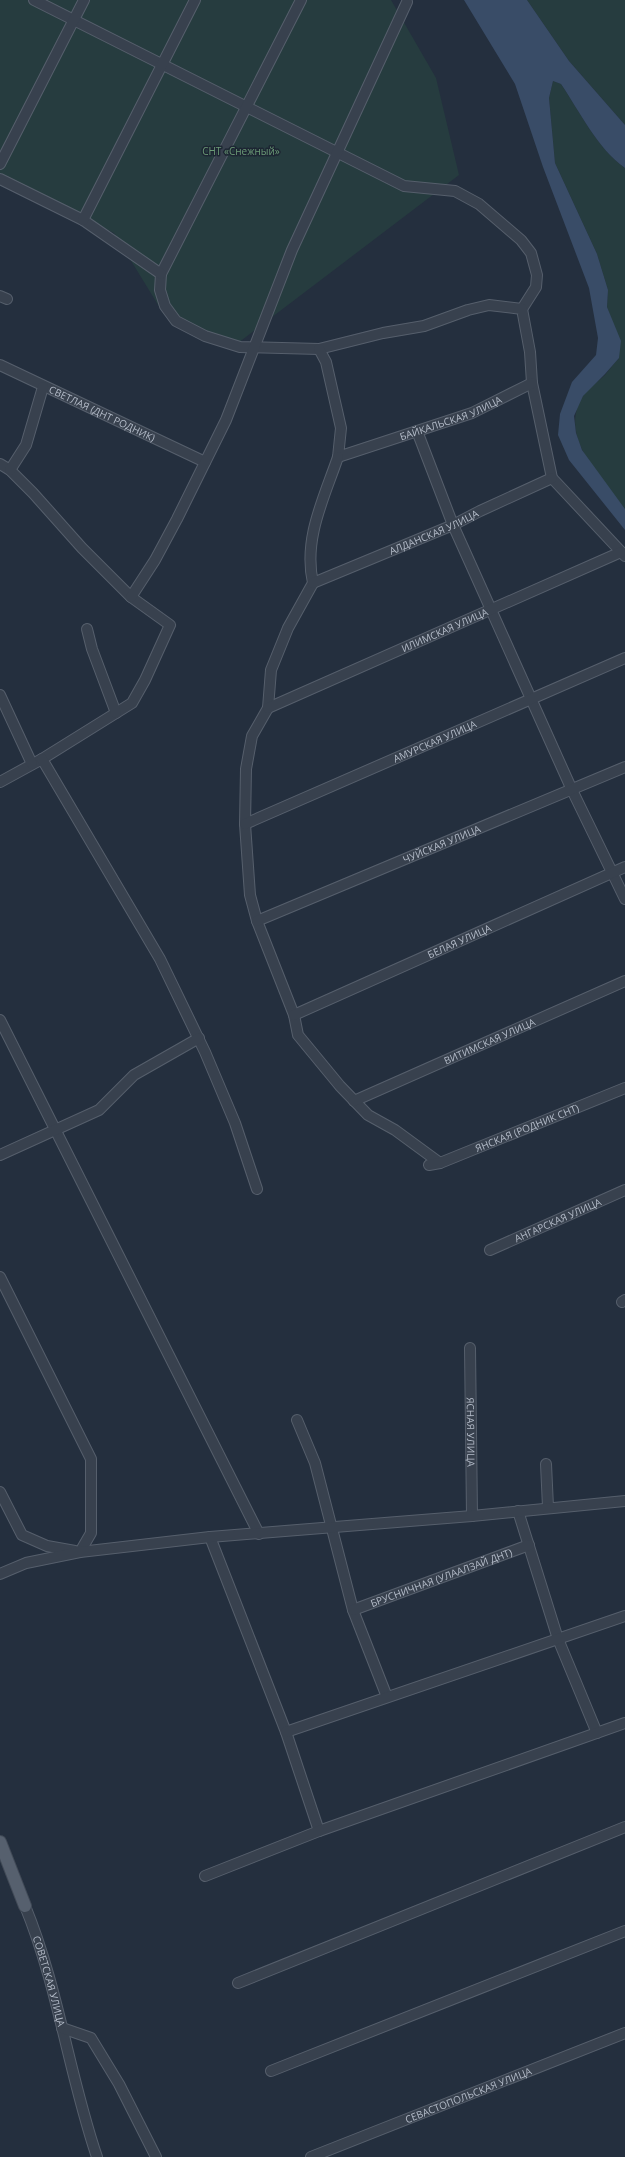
<svg xmlns="http://www.w3.org/2000/svg" width="625" height="2157" font-family="'Open Sans',sans-serif">
	<rect width="100%" height="100%" fill="#242f3e"/>
	<path fill="#263c3f" d="M0,0H391L436,78L459,175L234,346L160,308L114,233L0,176Z
		M527,0H625V125L569,61Z
		M553,81L561,84C580,112 597,148 625,168V509C602,478 557,437 583,396C588,388 598,382 605,375C610,369 614,363 619,358L613,324L607,307L608,290L597,254L555,163L549,98Z"/>
	<path fill="#394c67" d="M464,0H527L569,61L625,125V168C597,148 580,112 561,84L553,81L549,98L555,163L597,254L608,290L607,307L621,341L619,358L605,374L583,396L574,416L576,433L582,450L625,509V530L569,460L558,435L560,414L572,382L596,355L598,338L589,288L543,167L515,84Z"/>
	<g fill="none" stroke-linecap="round" stroke-linejoin="round">
		<defs>
			<g id="minor">
				<path d="M34,0L404,186L455,191L479,204L521,240L531,253L537,275L536,287L522,309"/>
				<path d="M301,0L161,274L160,290L165,306L176,321L205,336L240,347L319,349L383,333L424,326L468,310L489,305L522,309L530,352L532,383L552,478L625,556"/>
				<path d="M0,164L84,0"/>
				<path d="M0,179L83,220L161,274"/>
				<path d="M83,220L195,0"/>
				<path d="M0,296L7,299"/>
				<path id="s1" d="M319,349L326,362L341,428L338,457L472,413L532,383"/>
				<path id="s2" d="M0,365L205,462"/>
				<path d="M417,431L453,525L572,790L625,899"/>
				<path d="M338,457C324,498 303,539 313,583L288,628L271,670L268,708L252,736L246,769L245,824L250,895L257,921L294,1015L298,1035L340,1086L368,1115L395,1130L440,1163"/>
				<path d="M0,464L10,470L33,493L82,548L131,597L170,625L145,680L132,703L42,759L0,782"/>
				<path d="M10,470L26,445L43,387"/>
				<path id="s3" d="M313,583L453,525L480,511L552,478"/>
				<path d="M131,597L155,560L177,519L226,420L292,250L407,2"/>
				<path d="M87,629L92,649L116,713"/>
				<path d="M0,695L32,764"/>
				<path id="s4" d="M268,708L621,552"/>
				<path d="M42,759L160,959L205,1052L235,1123L257,1189"/>
				<path id="s5" d="M245,824L625,658"/>
				<path id="s6" d="M257,921L625,767"/>
				<path id="s7" d="M294,1015L625,867"/>
				<path d="M0,1020L259,1534"/>
				<path id="s8" d="M354,1101L625,981"/>
				<path d="M0,1155L99,1110L134,1075L199,1038"/>
				<path id="s9" d="M429,1165L440,1163L625,1088"/>
				<path id="s10" d="M490,1250L625,1190"/>
				<path d="M0,1277L91,1459V1533L80,1552"/>
				<path d="M622,1302L625,1300"/>
				<path id="s11" d="M470,1348L472,1516"/>
				<path d="M297,1420L315,1463L353,1610L387,1697"/>
				<path d="M546,1464L548,1507"/>
				<path d="M0,1492L22,1535L47,1546L75,1551"/>
				<path d="M518,1511L558,1639L597,1733"/>
				<path d="M210,1537L286,1732L319,1831"/>
				<path d="M0,1574L26,1563L80,1552L210,1537L472,1516L625,1501"/>
				<path id="s12" d="M353,1610L529,1545"/>
				<path d="M286,1732L625,1616"/>
				<path d="M205,1876L319,1831L625,1723"/>
				<path id="s13" d="M25,1906C58,1986 69,2075 97,2157"/>
				<path d="M238,1983L625,1827"/>
				<path d="M62,2028L91,2038L119,2084L156,2157"/>
				<path d="M271,2071L625,1931"/>
				<path id="s14" d="M311,2157L625,2033"/>
			</g>
			<path id="major" d="M0,1842L25,1906"/>
		</defs>
		<use href="#minor" stroke="#565f6c" stroke-width="12"/>
		<use href="#major" stroke="#414a57" stroke-width="14"/>
		<use href="#minor" stroke="#38414e" stroke-width="10"/>
		<use href="#major" stroke="#56606e" stroke-width="12"/>
	</g>
	<g text-anchor="middle" dominant-baseline="central" stroke-width="3" stroke-linejoin="round" paint-order="stroke">
		<g font-size="10" fill="#6b9a76" stroke="#1d2633">
			<text x="241" y="151">СНТ «Снежный»</text>
		</g>
		<g font-size="10" fill="#b4bcc9" stroke="#1d2633">
			<text stroke="none"><textPath href="#s2" startOffset="113">СВЕТЛАЯ (ДНТ РОДНИК)</textPath></text>
			<text stroke="none"><textPath href="#s1" startOffset="231">БАЙКАЛЬСКАЯ УЛИЦА</textPath></text>
			<text stroke="none"><textPath href="#s3" startOffset="131">АЛДАНСКАЯ УЛИЦА</textPath></text>
			<text stroke="none"><textPath href="#s4" startOffset="193">ИЛИМСКАЯ УЛИЦА</textPath></text>
			<text stroke="none"><textPath href="#s5" startOffset="207">АМУРСКАЯ УЛИЦА</textPath></text>
			<text stroke="none"><textPath href="#s6" startOffset="200">ЧУЙСКАЯ УЛИЦА</textPath></text>
			<text stroke="none"><textPath href="#s7" startOffset="181">БЕЛАЯ УЛИЦА</textPath></text>
			<text stroke="none"><textPath href="#s8" startOffset="148">ВИТИМСКАЯ УЛИЦА</textPath></text>
			<text stroke="none"><textPath href="#s9" startOffset="105">ЯНСКАЯ (РОДНИК СНТ)</textPath></text>
			<text stroke="none"><textPath href="#s10" startOffset="74">АНГАРСКАЯ УЛИЦА</textPath></text>
			<text stroke="none"><textPath href="#s11" startOffset="84">ЯСНАЯ УЛИЦА</textPath></text>
			<text stroke="none"><textPath href="#s12" startOffset="94">БРУСНИЧНАЯ (УЛААЛЗАЙ ДНТ)</textPath></text>
			<text stroke="none"><textPath href="#s13" startOffset="79">СОВЕТСКАЯ УЛИЦА</textPath></text>
			<text stroke="none"><textPath href="#s14" startOffset="169">СЕВАСТОПОЛЬСКАЯ УЛИЦА</textPath></text>
		</g>
	</g>
</svg>
